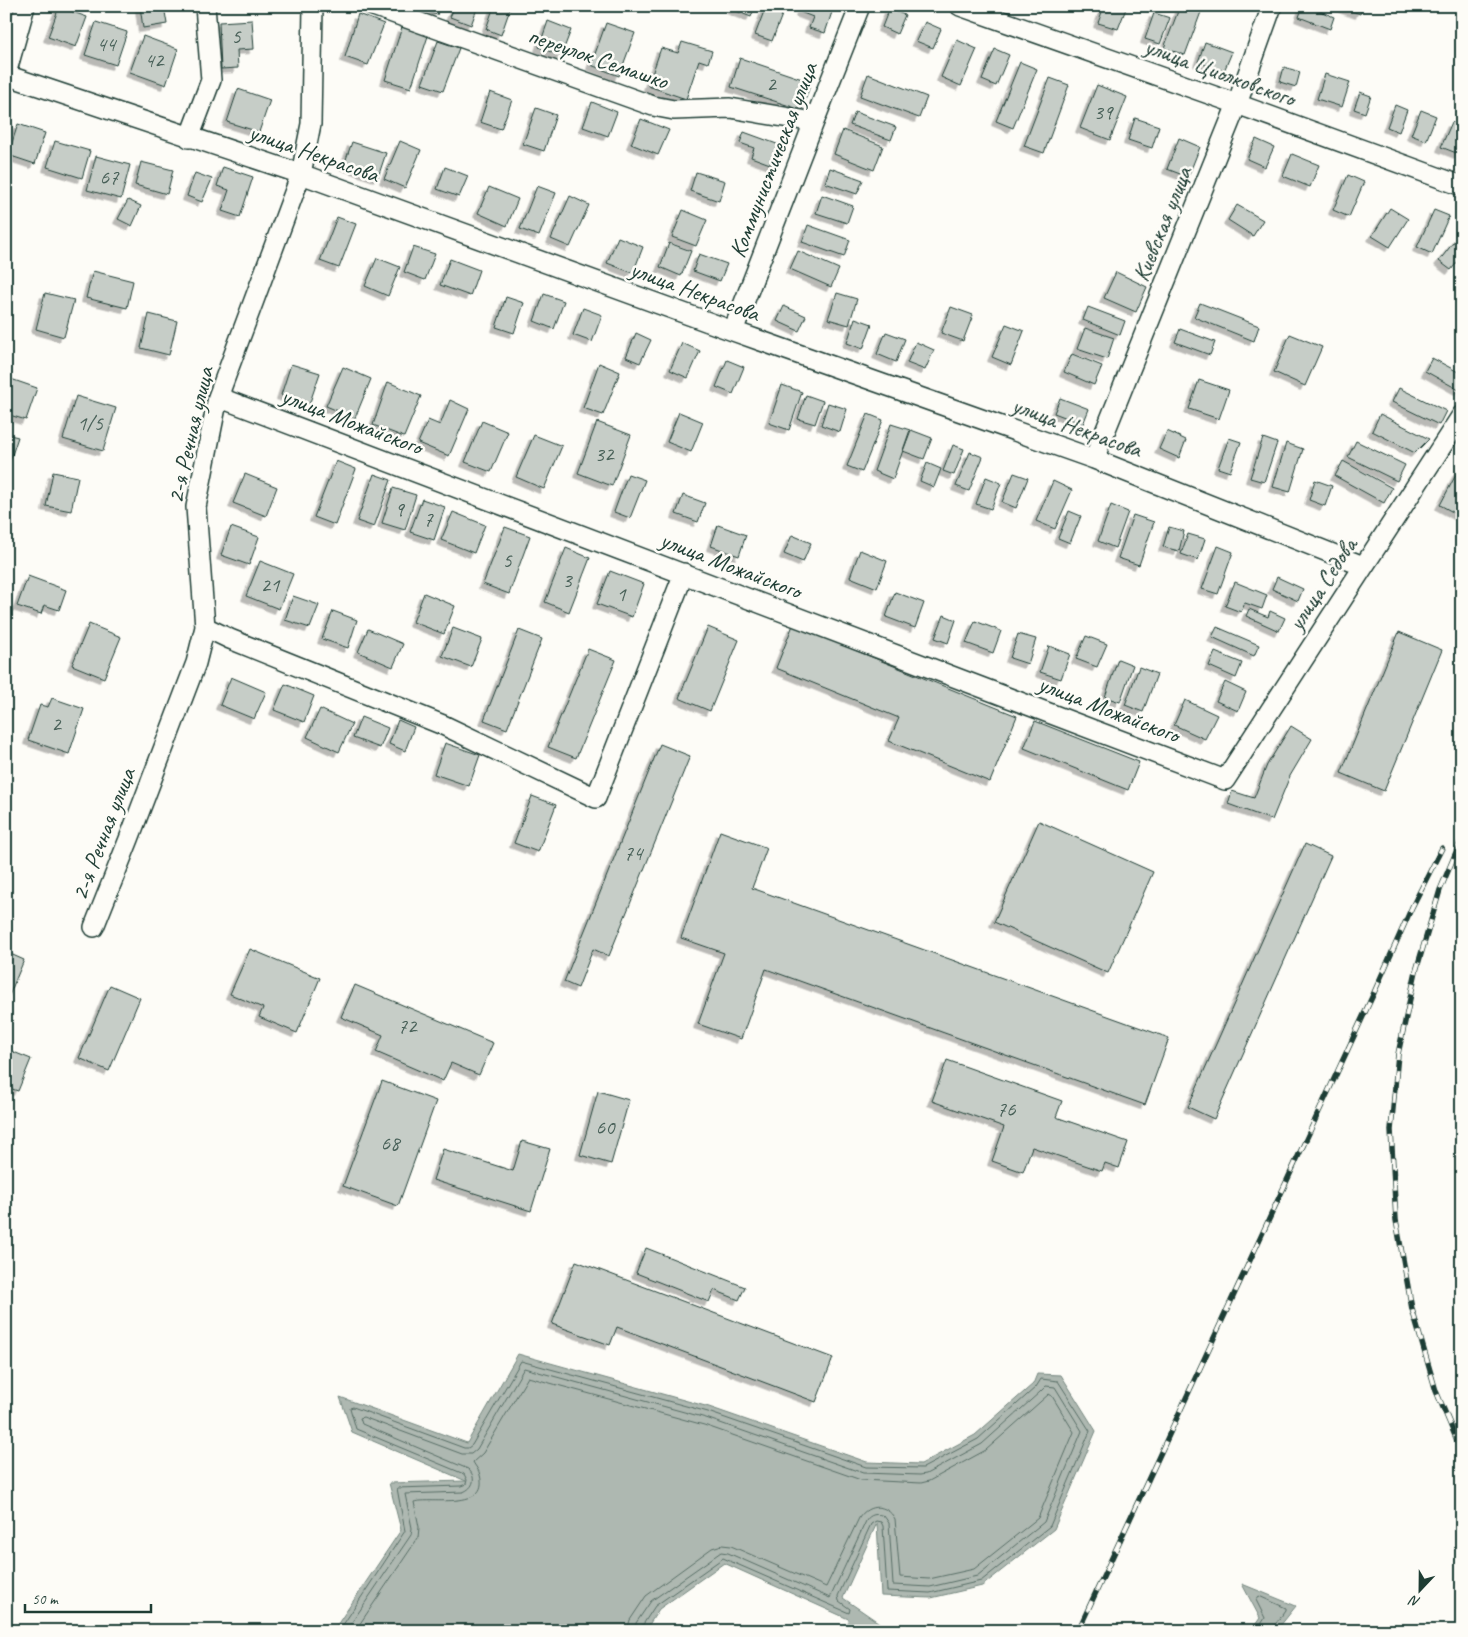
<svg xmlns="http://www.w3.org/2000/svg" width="1468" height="1637" font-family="Caveat,sans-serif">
	<defs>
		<filter id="shadow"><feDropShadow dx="-4.5" dy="4.5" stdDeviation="0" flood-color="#0004"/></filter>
	</defs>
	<rect width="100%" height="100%" fill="#fdfcf7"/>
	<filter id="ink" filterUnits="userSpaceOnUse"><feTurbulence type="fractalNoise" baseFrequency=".02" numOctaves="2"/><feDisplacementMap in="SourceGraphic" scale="10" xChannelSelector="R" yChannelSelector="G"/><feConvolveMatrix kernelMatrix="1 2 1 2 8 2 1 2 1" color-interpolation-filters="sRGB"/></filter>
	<g filter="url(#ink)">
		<path fill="#aeb8b1" stroke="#75877f" d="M518,1354L709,1407L867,1462L921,1464L975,1435L1033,1384L1037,1374L1061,1375L1096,1431L1054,1529L982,1586L931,1598L881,1596L877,1523L843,1598L891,1631H875L724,1563L659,1609L645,1631H333L401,1530L389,1483L466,1481L352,1432L340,1397L467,1443Z
			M1242,1584L1296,1606L1276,1631H1251L1260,1618Z"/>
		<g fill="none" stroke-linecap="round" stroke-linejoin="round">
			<path stroke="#586e66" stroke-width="1" d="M339,1631L405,1531L397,1488L461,1486L466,1484L467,1480L464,1474L356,1429L350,1408L353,1407L464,1448H468L472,1445L521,1361L708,1412L866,1467L923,1468L978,1439L1036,1387L1041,1379L1058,1381L1090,1431L1050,1526L981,1581L930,1593L887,1591L883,1526L881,1522L876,1521L871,1524L838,1596L839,1601L850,1609L849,1613L723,1558L655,1606L642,1626L641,1631
				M346,1631L411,1535L412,1528L405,1494L463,1492C474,1488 477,1477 468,1469L362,1424L360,1418L363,1417L462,1454H471L477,1449L524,1368L706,1418L863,1473L920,1475L926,1474L982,1444L1040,1392L1046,1386L1055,1387L1082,1431L1044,1522L977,1576L930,1587L893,1585L889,1523L884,1516C877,1513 870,1514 866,1521L830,1598L728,1553L721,1552L651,1601L636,1623L635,1631
				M355,1631L418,1538L419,1527L414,1502C431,1497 490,1511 480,1475C479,1470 475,1466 473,1462L483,1453L528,1377L704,1425L861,1480L921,1483L929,1481L986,1450L1049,1394L1052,1396L1074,1432L1038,1518L974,1569L929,1579L900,1577L895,1519C887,1504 869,1503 859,1518L826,1587L731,1546L722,1545L712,1548L646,1596L630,1620L627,1631
				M1257,1631L1265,1618L1256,1600L1259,1596L1286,1608V1610L1274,1626L1273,1631"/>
			<path stroke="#aeb8b1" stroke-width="18" d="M853,1631L856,1625"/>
		</g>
		<path fill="#c6cdc7" stroke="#1f3d34" filter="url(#shadow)" d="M140,6H164L167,24L143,28Z
			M419,6H440L437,15L418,9Z
			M455,6H478L471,25L450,17Z
			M494,6H511L501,35L486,29Z
			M733,6H755L751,17L731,9Z
			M766,6L785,7L772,41L755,35Z
			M802,6H834L825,33L809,28L813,17L800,12Z
			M1104,6H1127L1118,29L1098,23Z
			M1180,6H1186L1201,12L1185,55L1164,48Z
			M1303,6H1308L1334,17L1330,29L1299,17Z
			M1338,6H1363L1360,14Z
			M59,7L87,17L76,47L48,37Z
			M889,9L905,15L897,34L882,27Z
			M1154,13L1170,18L1160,44L1145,39Z
			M358,14L384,24L368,65L345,57Z
			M252,20L254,49L237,50L238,68L221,69L219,22Z
			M548,21L571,30L561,56L539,47Z
			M96,22L127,32L116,65L85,55Z
			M925,22L941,29L933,48L916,41Z
			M606,23L635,33L619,76L591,65Z
			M402,27L428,36L411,88L385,80Z
			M143,36L178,49L166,85L130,72Z
			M957,40L977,49L961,86L941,77Z
			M438,41L459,48L443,91L422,84Z
			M682,42L712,51L708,63L699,60L686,99L648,86L661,48L678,53Z
			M1205,42L1232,52L1224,71L1198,62Z
			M995,49L1009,55L996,86L982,80Z
			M740,58L811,82L802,110L731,87Z
			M1020,62L1037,69L1013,128L996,121Z
			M1284,67L1300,72L1296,87L1280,82Z
			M868,74L927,97L919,118L860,96Z
			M1325,74L1350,82L1342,107L1317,99Z
			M1050,78L1069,85L1044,153L1024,146Z
			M1097,85L1127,97L1110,140L1080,128Z
			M238,89L270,100L259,132L227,122Z
			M490,92L512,100L501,129L480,122Z
			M1360,92L1371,96L1365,113L1354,109Z
			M592,102L617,112L608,136L583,127Z
			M1395,105L1407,110L1399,132L1387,127Z
			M536,108L556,115L544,151L523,144Z
			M1421,110L1436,116L1426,141L1411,135Z
			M855,112L896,127L891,140L850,125Z
			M1135,118L1159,126L1152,148L1128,140Z
			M641,119L669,130L658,155L631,144Z
			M6,122L12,124L6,146Z
			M1452,122L1462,126V147L1459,154L1441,147Z
			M18,124L45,133L35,164L8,155Z
			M843,130L883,146L874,170L834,154Z
			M744,132L785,147L778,167L751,157L754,148L740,143Z
			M1179,138L1200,147L1188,177L1167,169Z
			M1256,139L1274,147L1265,167L1247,159Z
			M55,141L90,151L82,178L47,167Z
			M400,141L421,150L405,188L384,179Z
			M352,142L386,153L378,177L344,165Z
			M1292,154L1319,165L1310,187L1283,176Z
			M96,156L130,165L121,199L87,190Z
			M141,162L173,170L167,194L135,185Z
			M223,167L253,177L240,217L222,211L229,190L217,186Z
			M445,167L468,176L459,197L437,189Z
			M830,168L863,180L857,194L825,183Z
			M696,172L725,181L719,201L690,191Z
			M195,173L212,179L202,202L187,196Z
			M1348,175L1364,182L1349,217L1333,210Z
			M537,186L556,193L539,236L520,229Z
			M489,187L518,199L507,226L478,213Z
			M822,195L853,206L847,223L816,213Z
			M570,196L589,205L570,247L551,239Z
			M128,200L141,206L132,226L118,219Z
			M1237,205L1263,220L1253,236L1228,220Z
			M1390,208L1408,219L1390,247L1372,236Z
			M683,210L707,220L696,246L672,237Z
			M1434,210L1449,216L1432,254L1417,247Z
			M337,217L356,224L339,268L320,261Z
			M808,225L850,240L844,257L802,242Z
			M1460,234L1462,235V256L1451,270L1439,261Z
			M618,237L643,247L633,273L607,263Z
			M669,243L691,251L681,276L660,267Z
			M413,247L435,254L425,280L404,272Z
			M798,251L839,269L831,287L790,269Z
			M699,254L727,264L720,281L693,271Z
			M377,258L400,267L388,296L365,286Z
			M450,259L479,270L470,296L440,285Z
			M93,271L133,281L127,308L86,298Z
			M1116,272L1147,287L1136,312L1104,298Z
			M45,293L74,300L64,337L36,329Z
			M837,293L857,299L849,325L828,319Z
			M544,294L564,301L554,329L534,321Z
			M506,297L524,303L514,333L496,327Z
			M1200,303L1259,326L1254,341L1194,317Z
			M784,306L806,316L799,331L777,321Z
			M951,307L973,315L963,341L941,333Z
			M1088,307L1125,321L1120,335L1083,320Z
			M583,308L602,315L592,342L573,335Z
			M149,314L177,321L169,355L141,348Z
			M855,318L872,324L863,349L847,343Z
			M1006,324L1024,331L1011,365L992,357Z
			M1085,328L1114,338L1107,359L1077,349Z
			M1180,329L1215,342L1210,355L1175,342Z
			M886,332L905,339L896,362L877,354Z
			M636,333L651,340L640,363L626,357Z
			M1290,334L1322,347L1305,386L1274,372Z
			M916,342L934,350L925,370L907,363Z
			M682,343L700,351L688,378L670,370Z
			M1072,354L1102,366L1094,385L1064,372Z
			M1432,358L1462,374V385L1459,390L1425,371Z
			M727,360L744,367L733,394L716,387Z
			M599,363L620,372L603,415L583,408Z
			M291,364L320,373L309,405L281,395Z
			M343,367L371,379L355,418L326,406Z
			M8,378L37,388L26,420L6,414V383Z
			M1199,380L1229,390L1219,419L1189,409Z
			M388,382L421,396L404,437L373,425Z
			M782,385L802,392L789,430L769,423Z
			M1399,388L1446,411L1439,425L1392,402Z
			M806,395L823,401L815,424L798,419Z
			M76,396L116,408L103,451L63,439Z
			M1060,398L1089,409L1083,424L1054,413Z
			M450,400L469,409L449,456L418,443L428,420L440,425Z
			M828,403L847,409L840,432L821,425Z
			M679,412L703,422L691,452L667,442Z
			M868,414L883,420L862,472L847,466Z
			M1380,414L1429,439L1415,453L1372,431Z
			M482,421L508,432L491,472L465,462Z
			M597,422L631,435L612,486L578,473Z
			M891,424L910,430L893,479L874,471Z
			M911,430L932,438L924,459L903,451Z
			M1167,431L1186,440L1179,458L1159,449Z
			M6,434L18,437L7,470L6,469Z
			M534,435L562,446L544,489L516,477Z
			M1229,438L1241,442L1230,472L1218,468Z
			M1263,438L1277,443L1264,482L1250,478Z
			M1356,441L1405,465L1397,481L1348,457Z
			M1286,443L1303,449L1290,492L1273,487Z
			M953,445L964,449L954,475L943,471Z
			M970,452L983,457L969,491L956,486Z
			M336,461L356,469L335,525L314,517Z
			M1343,461L1392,488L1384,503L1335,476Z
			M927,463L941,469L934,487L920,481Z
			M1459,469L1462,471V517L1440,505Z
			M53,472L78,477L71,511L46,506Z
			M1014,473L1028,478L1016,508L1002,502Z
			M245,474L277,487L266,516L233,503Z
			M374,474L391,480L374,527L357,521Z
			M628,474L645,480L630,518L614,512Z
			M986,477L1001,483L991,509L976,504Z
			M1315,480L1332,486L1325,506L1309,500Z
			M1053,481L1072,490L1055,529L1036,521Z
			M393,488L416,495L405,530L382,523Z
			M683,495L705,503L698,522L676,514Z
			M422,499L445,507L434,540L410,532Z
			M1111,505L1128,512L1115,548L1098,541Z
			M1069,511L1081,516L1070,543L1058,538Z
			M453,512L485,525L474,553L441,540Z
			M1133,515L1154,522L1139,565L1118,558Z
			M718,525L746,535L739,556L711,546Z
			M231,527L259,537L249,565L221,555Z
			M505,527L530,536L509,594L483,584Z
			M1169,527L1184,531L1179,551L1163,547Z
			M1188,534L1205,539L1198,560L1181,554Z
			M792,535L811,543L803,562L784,554Z
			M1218,546L1233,552L1218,594L1202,589Z
			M566,548L590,558L569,612L545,602Z
			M860,550L887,561L877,588L850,577Z
			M260,561L293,574L279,609L246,596Z
			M610,571L644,584L632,617L597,604Z
			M28,576L66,590L59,610L44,605L41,614L17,606Z
			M1277,577L1303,589L1298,601L1272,589Z
			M1235,582L1267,595L1262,609L1245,603L1241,612L1225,606Z
			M895,592L924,603L915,628L886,617Z
			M424,593L455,606L444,634L413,622Z
			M293,596L319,605L310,628L285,620Z
			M1249,609L1268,617L1270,611L1285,618L1279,631L1246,616Z
			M333,611L357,620L348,648L322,639Z
			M944,615L956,620L948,643L935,638Z
			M975,621L1001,631L993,653L966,643Z
			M89,624L121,637L104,678L72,665Z
			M793,625L1017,716L990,782L889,741L899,718L776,668Z
			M708,627L739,640L710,711L679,698Z
			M1217,627L1259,645L1254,656L1212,637Z
			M453,628L482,639L471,667L442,656Z
			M368,629L403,644L393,667L358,652Z
			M519,630L542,639L507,729L484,720Z
			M1399,632L1442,650L1384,791L1341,773Z
			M1018,634L1036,639L1028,664L1010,658Z
			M1086,636L1107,644L1097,667L1076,659Z
			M1049,646L1070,654L1061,679L1040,672Z
			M588,649L616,660L576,758L548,747Z
			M1215,652L1242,663L1236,678L1209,666Z
			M1118,659L1133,665L1120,702L1105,697Z
			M1139,667L1157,674L1143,712L1125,705Z
			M231,677L266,692L254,719L220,705Z
			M1225,682L1246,692L1238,711L1216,701Z
			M285,684L314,696L304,722L274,710Z
			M52,698L84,709L69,754L28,740L40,705L48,707Z
			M1185,700L1217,715L1205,739L1174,725Z
			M320,709L352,724L339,752L307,737Z
			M361,717L388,728L380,748L353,738Z
			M398,720L414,727L405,751L389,744Z
			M1035,721L1139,762L1128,790L1024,748Z
			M1291,726L1312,739L1290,776L1272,820L1228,804L1232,791L1254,798L1267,765Z
			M445,743L480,755L469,786L434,774Z
			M660,744L690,756L609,956L593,949L578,988L564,982Z
			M532,796L556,805L538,852L514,843Z
			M1039,821L1153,872L1108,973L994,922Z
			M720,831L767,848L752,888L1169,1038L1145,1105L766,969L741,1039L698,1024L724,953L681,938Z
			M1305,844L1331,856L1214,1119L1188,1107Z
			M250,949L320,978L297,1033L259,1017L263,1008L230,994Z
			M6,952L24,960L6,1003Z
			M110,985L140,998L109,1071L79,1058Z
			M355,985L493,1043L479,1075L451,1063L443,1081L376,1052L383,1035L341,1017Z
			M6,1049L31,1059L18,1091L6,1087Z
			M947,1060L1062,1101L1056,1117L1128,1142L1119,1168L1105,1163L1102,1171L1032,1147L1023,1172L992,1161L1004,1127L932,1101Z
			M382,1081L436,1101L398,1206L343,1186Z
			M598,1091L629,1100L611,1164L580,1155Z
			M522,1141L550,1149L531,1211L433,1180L443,1149L513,1171Z
			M646,1248L745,1287L739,1300L714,1290L709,1302L636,1273Z
			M576,1261L833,1358L816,1402L617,1327L610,1345L552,1324Z"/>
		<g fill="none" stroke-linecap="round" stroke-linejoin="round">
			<defs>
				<path id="minor" d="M373,6L653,106L674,110L730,108L814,122
					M960,6L1237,104L1462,186
					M6,74L25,6
					M6,75L301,174L733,331L1094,459L1363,566
					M189,138L211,80L205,6
					M733,331L814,122L860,6
					M218,397L1225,780L1462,415
					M1094,459L1237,104L1272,6
					M205,627L230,639L443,725L596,798L684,573
					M94,927L129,839L196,663L205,627L196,507L218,397L301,174L311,124L313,6"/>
			</defs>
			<use href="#minor" stroke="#1f3d34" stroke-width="22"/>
			<use href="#minor" stroke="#fdfcf7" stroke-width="19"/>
			<defs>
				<path id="rail" d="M1462,838L1440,890L1416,971L1398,1054L1391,1130L1396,1220L1412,1309L1436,1391L1462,1452
					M1078,1631L1373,995L1412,907L1442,848"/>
			</defs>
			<use href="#rail" stroke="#1f3d34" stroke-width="5.5"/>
			<use href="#rail" stroke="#fdfcf7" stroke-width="4" stroke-dasharray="11" stroke-linecap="butt"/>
		</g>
	</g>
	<g text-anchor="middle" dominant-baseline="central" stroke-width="5" stroke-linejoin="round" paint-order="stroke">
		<g font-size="21" fill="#496159">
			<text x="236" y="36">5</text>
			<text x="106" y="44">44</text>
			<text x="154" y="60">42</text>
			<text x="771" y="84">2</text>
			<text x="1103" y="112">39</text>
			<text x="109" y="177">67</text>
			<text x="90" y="423">1/5</text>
			<text x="604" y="454">32</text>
			<text x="399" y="509">9</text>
			<text x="428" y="519">7</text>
			<text x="507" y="560">5</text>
			<text x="567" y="580">3</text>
			<text x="270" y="585">21</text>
			<text x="621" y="594">1</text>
			<text x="56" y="724">2</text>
			<text x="633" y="853">74</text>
			<text x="407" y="1026">72</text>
			<text x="1006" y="1109">76</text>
			<text x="605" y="1127">60</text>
			<text x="390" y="1143">68</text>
		</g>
		<g font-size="24" fill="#1f3d34" stroke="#fdfcf7">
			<text transform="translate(598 58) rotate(19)">переулок Семашко</text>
			<text transform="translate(1220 72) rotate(20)">улица Циолковского</text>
			<text transform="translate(314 153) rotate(19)">улица Некрасова</text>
			<text transform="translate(773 160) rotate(-69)">Коммунистическая улица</text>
			<text transform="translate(1162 224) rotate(-68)">Киевская улица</text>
			<text transform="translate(695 291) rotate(20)">улица Некрасова</text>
			<text transform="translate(352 421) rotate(21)">улица Можайского</text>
			<text transform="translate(1077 427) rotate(20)">улица Некрасова</text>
			<text transform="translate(190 435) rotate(-77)">2-я Речная улица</text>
			<text transform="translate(731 565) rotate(21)">улица Можайского</text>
			<text transform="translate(1322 584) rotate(-57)">улица Седова</text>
			<text transform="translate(1109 709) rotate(21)">улица Можайского</text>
			<text transform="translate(103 834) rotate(-69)">2-я Речная улица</text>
		</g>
	</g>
	<rect width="1468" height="1637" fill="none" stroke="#fdfcf7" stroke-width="25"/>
	<rect x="12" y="12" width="1443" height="1612" fill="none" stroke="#1f3d34" stroke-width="2" filter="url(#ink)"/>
	<g transform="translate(1420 1590) rotate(202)" stroke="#fdfcf7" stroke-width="4" paint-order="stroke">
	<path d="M0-4L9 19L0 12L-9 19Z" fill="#1f3d34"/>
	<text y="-8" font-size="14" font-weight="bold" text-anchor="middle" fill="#1f3d34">N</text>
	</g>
	<path d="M25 1604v8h126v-8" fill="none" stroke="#1f3d34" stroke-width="2.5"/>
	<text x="32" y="1604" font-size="15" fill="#1f3d34" stroke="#fdfcf7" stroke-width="4" paint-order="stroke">50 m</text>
</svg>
